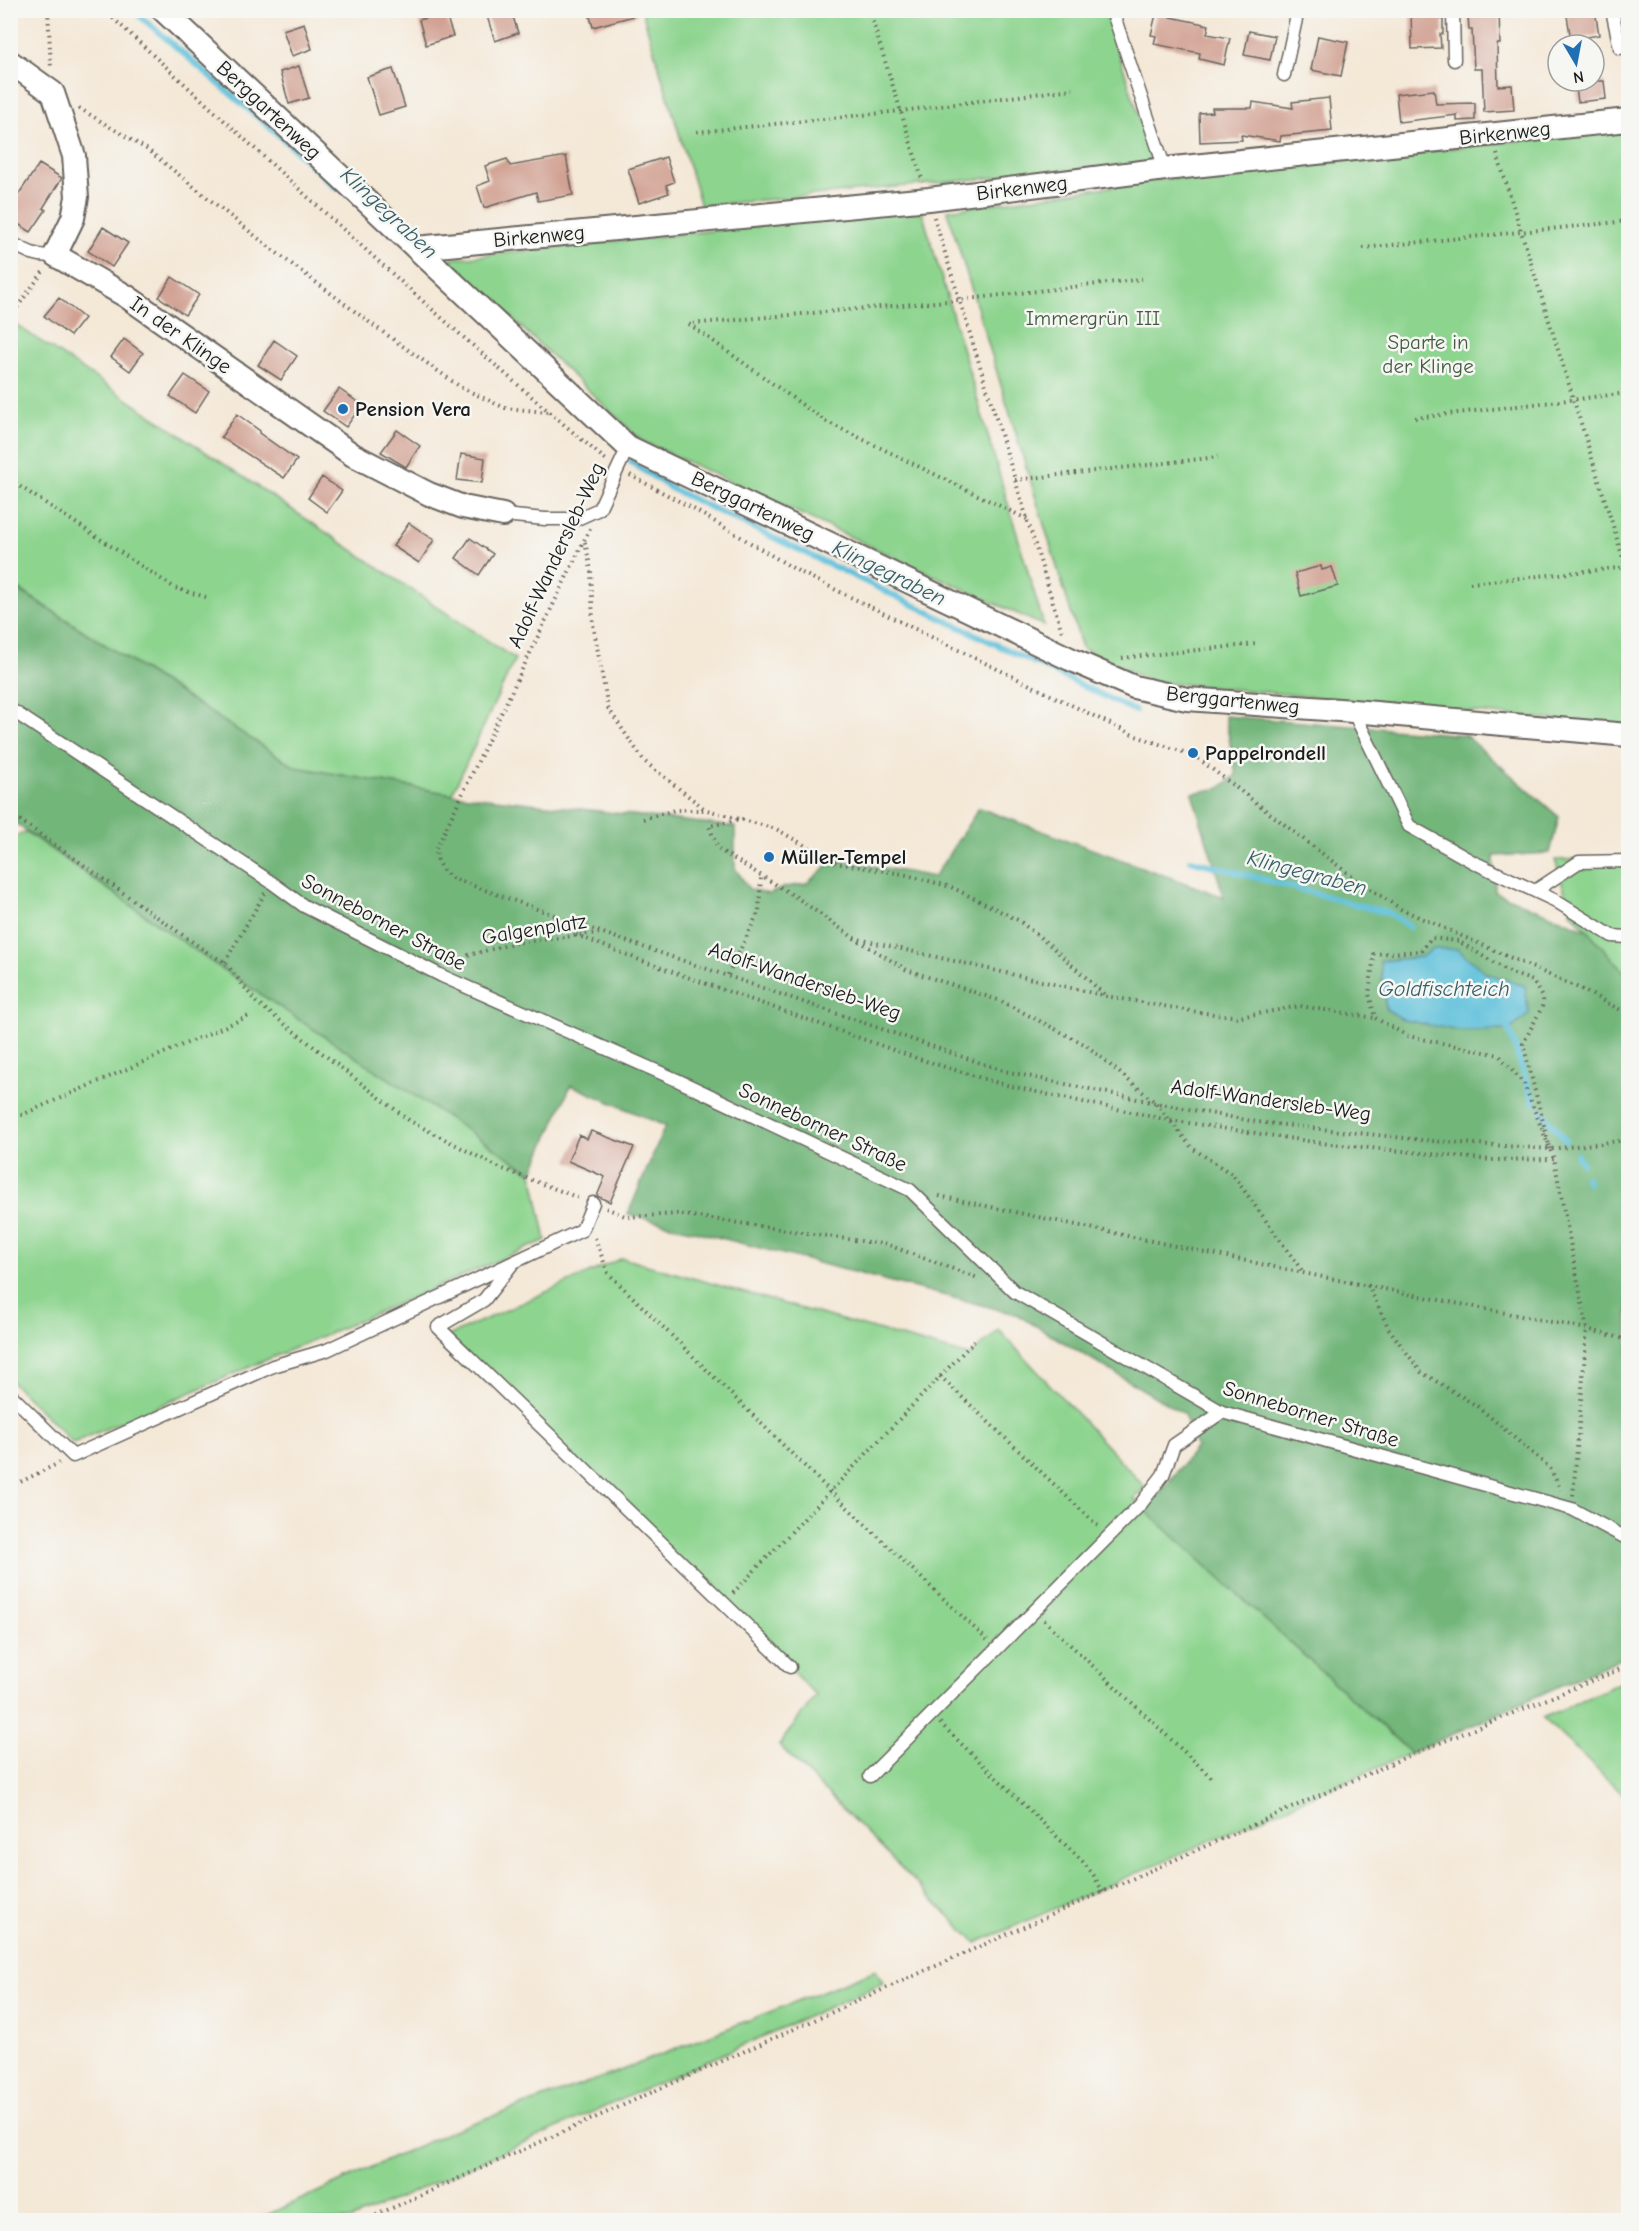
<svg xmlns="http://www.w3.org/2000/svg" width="1639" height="2231" font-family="'Comic Neue',sans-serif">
	<rect width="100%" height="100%" fill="#f6f6f2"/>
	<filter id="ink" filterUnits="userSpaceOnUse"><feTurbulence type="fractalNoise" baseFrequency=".0167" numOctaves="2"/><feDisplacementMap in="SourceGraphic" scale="12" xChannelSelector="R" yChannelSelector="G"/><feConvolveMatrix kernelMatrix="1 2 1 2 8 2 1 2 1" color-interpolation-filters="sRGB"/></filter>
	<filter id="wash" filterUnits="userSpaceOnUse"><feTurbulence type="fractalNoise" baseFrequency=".008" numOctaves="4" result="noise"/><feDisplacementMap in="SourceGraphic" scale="24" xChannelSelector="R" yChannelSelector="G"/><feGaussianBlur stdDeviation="1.35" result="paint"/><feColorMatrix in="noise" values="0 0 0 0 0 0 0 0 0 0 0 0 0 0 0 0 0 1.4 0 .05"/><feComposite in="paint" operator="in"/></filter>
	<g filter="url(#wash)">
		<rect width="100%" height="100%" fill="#f4e8d7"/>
		<path fill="#8dd48f" stroke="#547856" stroke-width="1.5" d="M642,11H1105L1154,162L701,206Z
			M1628,129V727L1150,681L1082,648L947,210L1164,179Z
			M921,208L1044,626L642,441L449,259Z
			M12,322L515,659L452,794L295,767L11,584Z
			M26,832L213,963L532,1173L546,1240L73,1443L11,1381L10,839Z
			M1628,858V976L1571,912L1555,860Z
			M622,1258L969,1356L999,1330L1145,1487L1134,1499L1411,1753L976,1943L779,1745L816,1695L448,1336Z
			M1628,1679V1799L1543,1718Z
			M876,1970L883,1983L350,2220H256L456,2129L612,2074Z"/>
		<path fill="#72b67a" stroke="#47694b" stroke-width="1.5" fill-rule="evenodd" d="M10,584L295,767L452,794L735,827V868L749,889L769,894L785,887L806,884L835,859L934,877L979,808L1224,897L1192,793L1220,788L1236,775L1225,716L1465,735L1559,817L1550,853L1494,856L1495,892L1587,930L1628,976V1655L1411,1753L1146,1511L1196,1447L1184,1414L1016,1314L628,1214L665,1126L571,1085L532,1173L213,963L11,820ZM1457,949L1486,973L1525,986L1386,1009L1380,961L1421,957Z"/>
		<path fill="#5cbfda" stroke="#3c6e7b" stroke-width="1.5" d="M1432,949H1457L1486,973L1525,986L1529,1014L1509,1030L1460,1031L1404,1020L1386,1009L1380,961L1421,957Z"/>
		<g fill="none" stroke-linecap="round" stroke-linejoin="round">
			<path stroke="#5cbfda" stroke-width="6" d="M133,10L289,144L336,188
				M631,462L672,489L1135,711
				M1191,860L1391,914L1410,927
				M1504,1026L1509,1030L1534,1103
				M1541,1110L1565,1140
				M1577,1155L1582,1163
				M1586,1177L1588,1183"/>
		</g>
		<g id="blocks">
			<path fill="#d1a193" d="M485,10H511L518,33L495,41Z
				M588,10H636L637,15L593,27Z
				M1157,10L1171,12L1170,17L1209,25L1207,34L1230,38L1224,65L1199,59L1200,53L1154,44L1156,36L1151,35Z
				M1411,10H1440V19H1443V34H1440L1441,48L1412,49Z
				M1472,10H1499L1500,44H1497L1498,86L1512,85L1514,110L1484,112L1482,69H1474L1472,30H1469L1468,16H1472Z
				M1566,10H1595L1599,35L1571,40Z
				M445,12L453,36L426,45L419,20Z
				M304,23L312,49L292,56L283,30Z
				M1249,31L1275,36L1270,60L1244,55Z
				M1318,36L1348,42L1341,76L1311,70Z
				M299,66L309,98L289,104L280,72Z
				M393,69L405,107L379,115L367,77Z
				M1575,81H1604L1606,99L1578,102Z
				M1434,90L1436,104L1475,103V120L1457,121V115L1399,122L1396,94Z
				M1329,98L1332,131L1281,136L1280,141L1241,135L1242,140L1200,142L1199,113L1213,112L1212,108H1252L1253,102L1293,108L1292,102Z
				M566,156L573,195L538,201L536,192L484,208L477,186L490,181L485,166L507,159L510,166Z
				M666,157L674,182L666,185L669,193L639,203L628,169Z
				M39,164L62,178L43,208L46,210L31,232L10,219V207Z
				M103,227L128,243L112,267L88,251Z
				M172,277L199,295L185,315L159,297Z
				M59,298L84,318L70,336L44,316Z
				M124,339L143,353L130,371L111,357Z
				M274,340L297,356L281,380L258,365Z
				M185,375L209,391L195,413L170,396Z
				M339,389L362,405L346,427L323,411Z
				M237,414L260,431L259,433L297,460L284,478L221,437Z
				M397,430L420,446L406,467L381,452Z
				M461,454L485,458L482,483L457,480Z
				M322,477L342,491L327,512L308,498Z
				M409,523L434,540L419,563L393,546Z
				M470,538L493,554L479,575L456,558Z
				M1321,566L1322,570L1332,567L1338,586L1301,596L1295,573Z
				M591,1131L634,1147L610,1202L597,1196L605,1177L568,1161L579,1135L587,1139Z"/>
		</g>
	</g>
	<g filter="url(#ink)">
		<use href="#blocks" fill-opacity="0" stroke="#68635d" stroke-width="1.5"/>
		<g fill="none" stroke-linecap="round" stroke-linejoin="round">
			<defs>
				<path id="service" d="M1112,10L1165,169
					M1453,10L1454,60
					M1612,10L1620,48
					M1284,75L1298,10
					M10,242C26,251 37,258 55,255
					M503,515L545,519H577L599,509L628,447
					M10,709L271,882L304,906L442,976L677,1080L910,1190L1015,1292L1222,1412L1572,1509L1628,1539
					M1353,711L1409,826L1473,862L1554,900L1612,936L1628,937
					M1535,891L1579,862L1628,861
					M513,1263L484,1300L438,1327L790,1667
					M10,1394L73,1456L273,1366L327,1350L582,1230L593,1203
					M870,1776L1140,1505L1163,1475L1174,1445L1222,1412"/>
				<path id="minor" d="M163,10L628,447L1070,659L1134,687L1187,699L1353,711L1628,735
					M10,62L53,93L74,156L77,197L73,218L55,255L126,296L353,455L429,494L463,507L503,515
					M416,248L929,199L1165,169L1628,120"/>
			</defs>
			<use href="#service" stroke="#68635d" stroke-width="15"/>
			<use href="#minor" stroke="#68635d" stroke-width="26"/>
			<path stroke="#68635d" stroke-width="4" stroke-dasharray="1.5 4.5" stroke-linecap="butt" d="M48,10L51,68
				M104,10C270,162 434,316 606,460
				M869,10L923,182
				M79,108L148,150L269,247L373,325L462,388L505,408L548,412
				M697,132L901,111L1073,89
				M1497,154L1628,574
				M934,217L1062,632
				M1363,248L1628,221
				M10,317L45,269
				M1415,418L1628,393
				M630,475L690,507L798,571L911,627L1133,735L1195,756L1358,881L1401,909L1581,989L1628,1014
				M10,480L175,588L206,597
				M1015,480L1218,457
				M1027,519L825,421L689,324L959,300L1142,279
				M590,528L436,849C437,864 440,869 452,878L617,938L1004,1071L1156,1103L1257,1122L1432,1141L1550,1149L1628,1140
				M585,542L591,570L593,624L608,708L644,761L706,810
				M1470,583L1628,567
				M1122,658L1256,644
				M10,813L211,955L225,962L256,1002L410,1121L498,1167L579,1198
				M643,819L675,810H707L776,829L836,863L903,874L951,887L1018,920L1051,946L1105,995
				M743,819L709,826L718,849L796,897L854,938L1106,996L1197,1012L1240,1017L1300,1006L1375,1018
				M576,935L645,962L919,1059L998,1083L1045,1094L1169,1120L1321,1143L1492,1160L1554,1159
				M859,941L907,970L1001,1001L1086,1045L1156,1103L1192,1148L1233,1175L1303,1272
				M225,962L265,893
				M454,967L469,955L515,943L599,933
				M728,975L759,911L761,877
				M10,1120L249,1016
				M1550,1149L1523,1044L1542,1007L1543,999L1533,981L1511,973L1458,941L1431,938L1421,951L1374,954L1369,994L1375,1018L1408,1036L1499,1055L1524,1084L1554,1159L1587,1329L1573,1496
				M939,1196L1303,1273L1587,1329L1628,1340
				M606,1208L627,1217L678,1214L888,1245L978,1278
				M595,1238L608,1273L830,1491L987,1640
				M1368,1285L1389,1329L1421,1372L1477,1406L1550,1468L1561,1490
				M940,1376L1100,1528
				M10,1487L59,1463
				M733,1593L977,1338
				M1044,1620L1212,1778
				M940,1723L1082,1861L1094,1876L1103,1892
				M365,2220L1408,1756L1628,1666"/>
			<use href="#service" stroke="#fff" stroke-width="12"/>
			<use href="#minor" stroke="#fff" stroke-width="22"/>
		</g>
	</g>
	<g fill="#1f6fb2" stroke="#f6f6f2" stroke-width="2">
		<circle cx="343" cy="409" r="6"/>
		<circle cx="1193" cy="753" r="6"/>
		<circle cx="769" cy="857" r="6"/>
	</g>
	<g text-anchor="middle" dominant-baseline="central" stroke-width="5" stroke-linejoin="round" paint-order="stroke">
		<g font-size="21" fill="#1c1c1c" stroke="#f6f6f2">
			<text transform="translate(269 110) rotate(43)">Berggartenweg</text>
			<text transform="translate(1505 133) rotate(-6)">Birkenweg</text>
			<text transform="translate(1022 188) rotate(-7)">Birkenweg</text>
			<text transform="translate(539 236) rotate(-5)">Birkenweg</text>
			<text transform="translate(181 335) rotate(35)">In der Klinge</text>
			<text transform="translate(753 506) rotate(26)">Berggartenweg</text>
			<text transform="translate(556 555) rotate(-65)">Adolf-Wandersleb-Weg</text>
			<text transform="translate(1233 700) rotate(6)">Berggartenweg</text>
			<text transform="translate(384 922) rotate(28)">Sonneborner Straße</text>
			<text transform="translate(534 929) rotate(-9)">Galgenplatz</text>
			<text transform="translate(805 981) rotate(19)">Adolf-Wandersleb-Weg</text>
			<text transform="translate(1271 1100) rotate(8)">Adolf-Wandersleb-Weg</text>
			<text transform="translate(823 1127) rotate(25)">Sonneborner Straße</text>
			<text transform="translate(1311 1414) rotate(17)">Sonneborner Straße</text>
		</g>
		<g font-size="21" fill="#445c44" stroke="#f6f6f2">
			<text x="1093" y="318">Immergrün III</text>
			<text x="1428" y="342">Sparte in<tspan x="1428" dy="24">der Klinge</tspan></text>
		</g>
		<g font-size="21" font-weight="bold" fill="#1c1c1c" stroke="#f6f6f2" text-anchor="start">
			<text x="355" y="409">Pension Vera</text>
			<text x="1205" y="753">Pappelrondell</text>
			<text x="781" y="857">Müller-Tempel</text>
		</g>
		<g font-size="22" font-style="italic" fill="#365d68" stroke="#f6f6f2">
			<text transform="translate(389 213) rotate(43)">Klingegraben</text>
			<text transform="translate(889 573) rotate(26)">Klingegraben</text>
			<text transform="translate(1307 873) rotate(15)">Klingegraben</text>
			<text x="1444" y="989">Goldfischteich</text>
		</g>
	</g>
	<rect width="1639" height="2231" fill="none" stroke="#f6f6f2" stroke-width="36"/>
	<g transform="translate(1576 63) rotate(170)"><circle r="28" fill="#f6f6f2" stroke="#9f9f9c" stroke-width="1.5"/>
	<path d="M0-4.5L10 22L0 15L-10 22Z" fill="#1f6fb2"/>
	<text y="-9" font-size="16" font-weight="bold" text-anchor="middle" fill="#1c1c1c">N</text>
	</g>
</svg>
